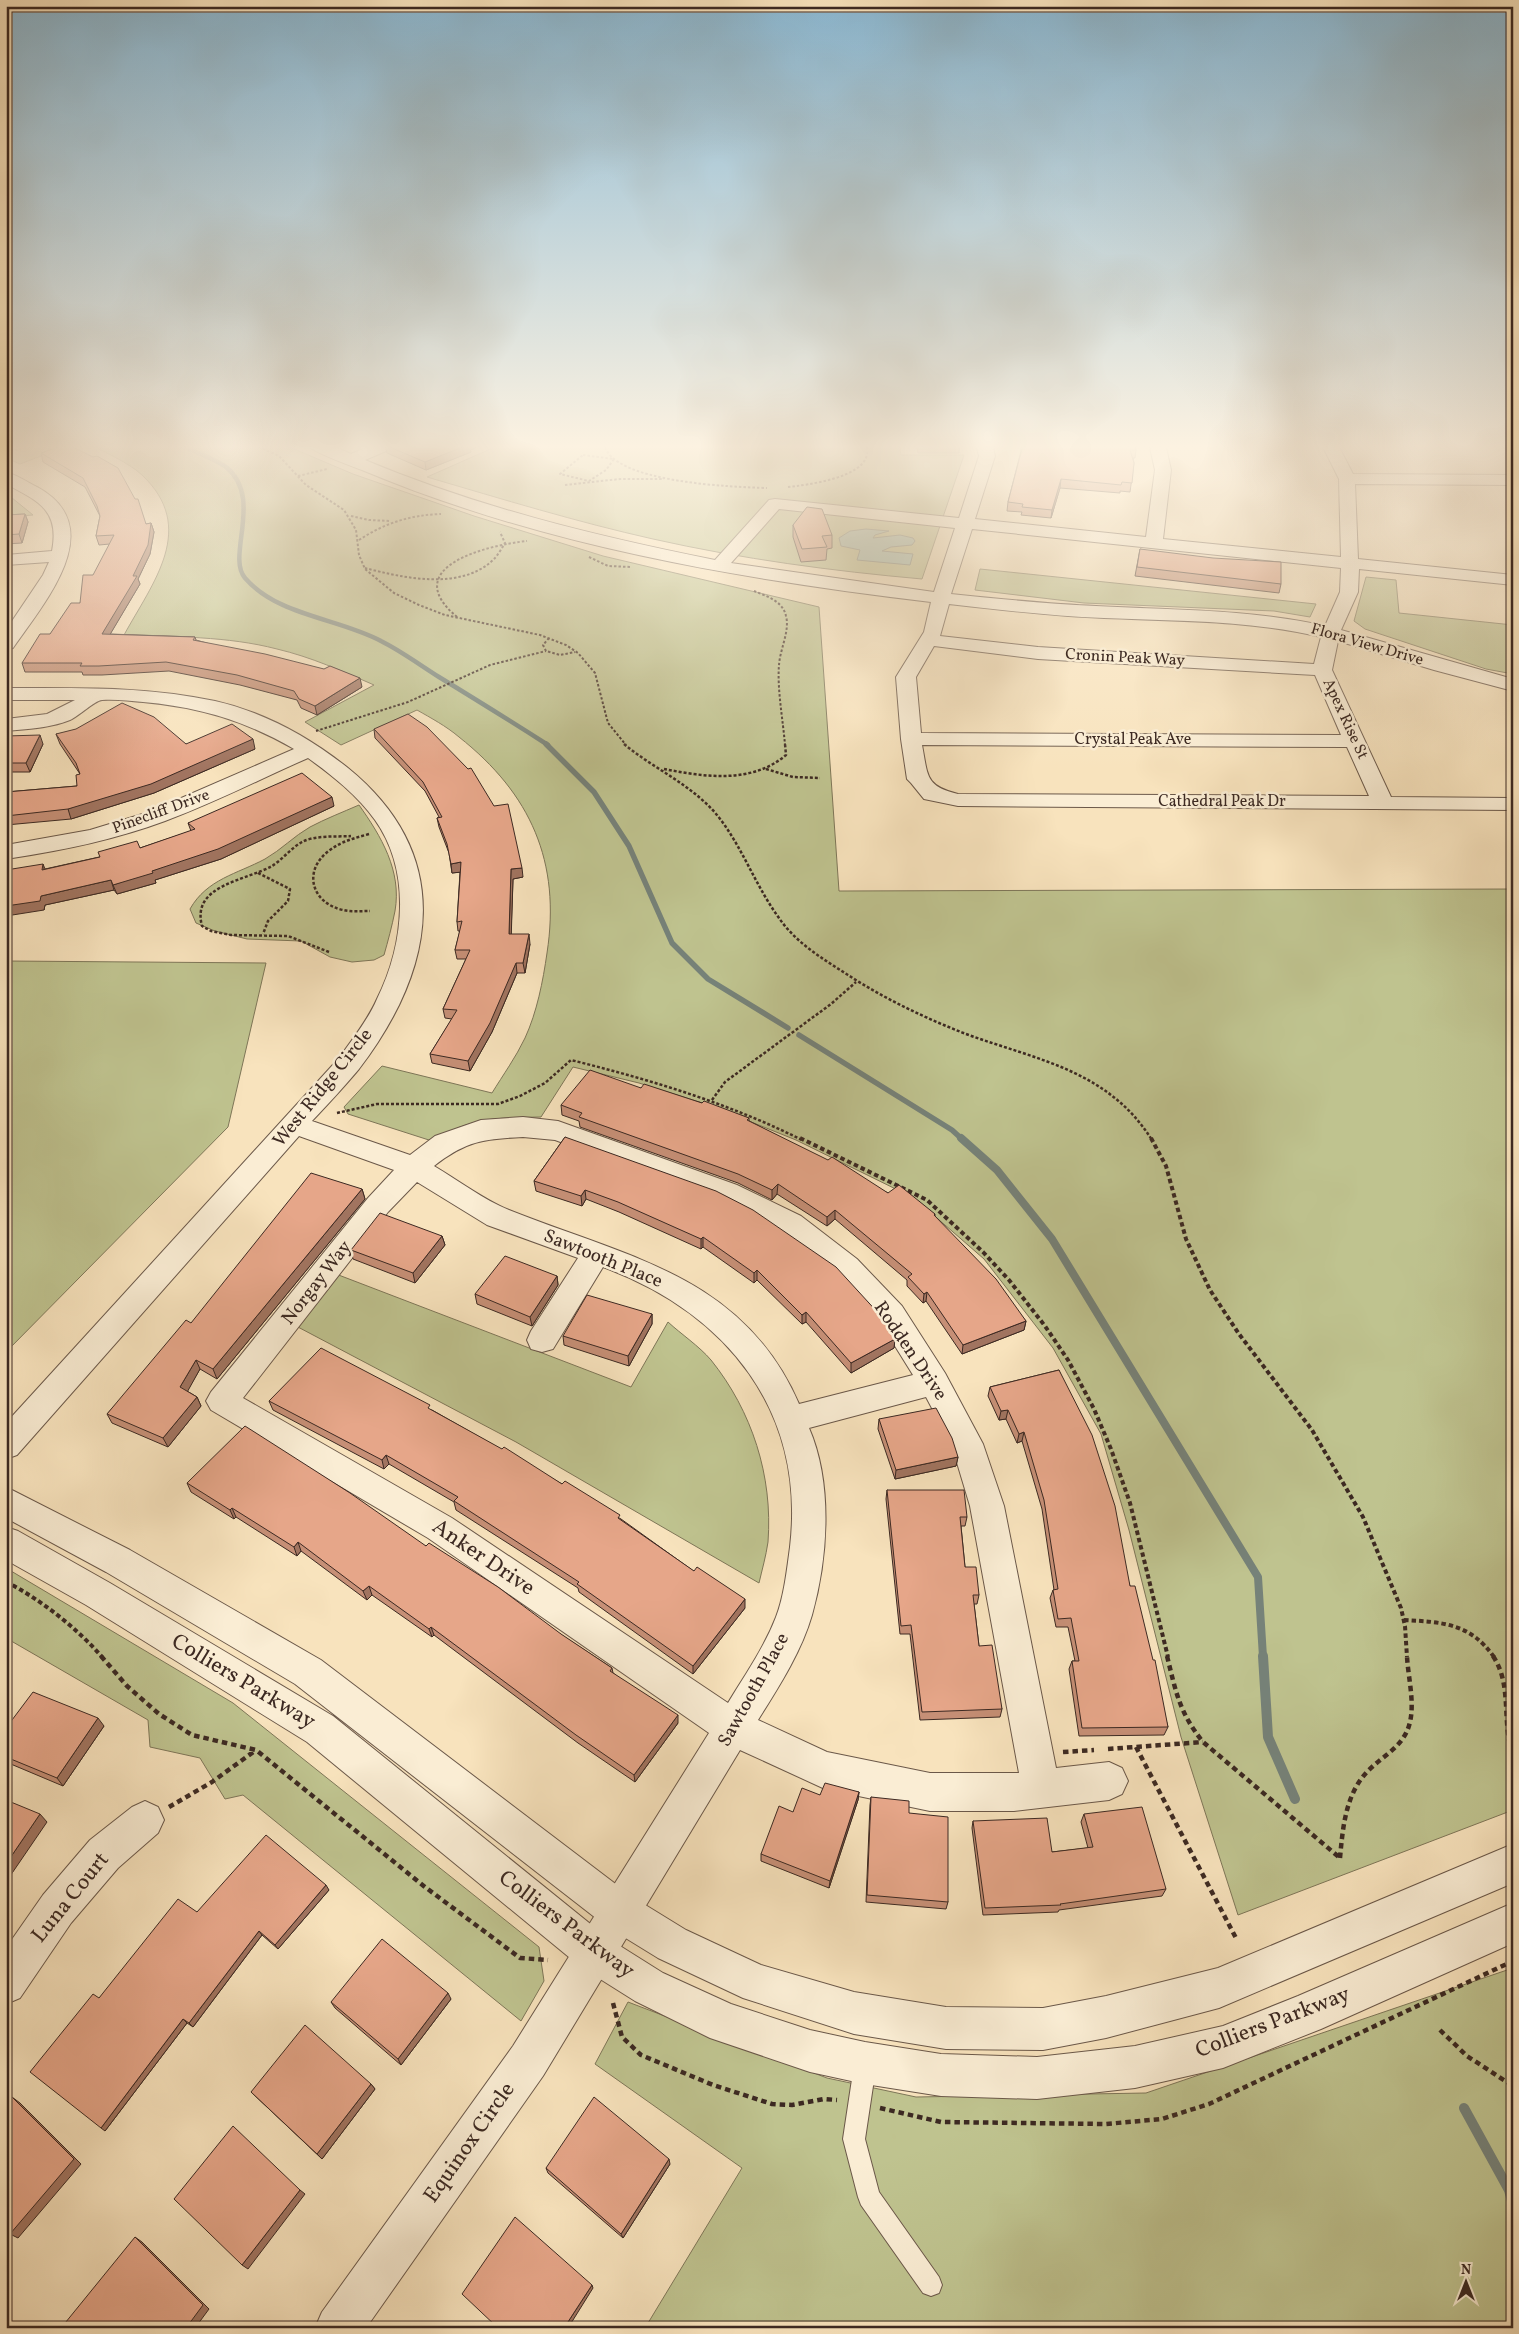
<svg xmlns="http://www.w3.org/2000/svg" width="1519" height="2334" font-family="Vollkorn,serif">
	<rect width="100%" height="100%" fill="#f8e3bd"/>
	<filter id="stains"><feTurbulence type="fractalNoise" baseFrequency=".004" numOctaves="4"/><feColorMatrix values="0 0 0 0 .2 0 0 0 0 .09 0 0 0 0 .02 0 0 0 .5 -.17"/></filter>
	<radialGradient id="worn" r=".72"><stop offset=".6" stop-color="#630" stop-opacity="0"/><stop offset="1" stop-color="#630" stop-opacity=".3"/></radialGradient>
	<path fill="#bfc38f" stroke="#7e7658" d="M16,443H75L20,464L6,458V447Z
		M89,443H280L353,474L474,516L603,556L819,607L839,891L1513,889V1810L1238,1915L1181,1737L1129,1530L1101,1434L1053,1348L984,1259L914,1198L796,1140L709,1105L639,1083L573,1067L541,1117C495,1118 472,1117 432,1141L348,1114L344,1107L382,1066L492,1093C503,1075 516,1057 525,1038C537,1012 543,981 547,953C561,862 531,794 459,737C446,726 431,718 417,710L341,745L305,722L374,685C342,671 311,657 277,649C227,636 175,637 124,635C153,582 198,528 142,475C128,462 105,453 89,443Z
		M504,443H899L901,455H964L922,579C832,571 742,559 653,539C577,522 502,499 427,477Z
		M6,493L33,515L6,517Z
		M980,569L1316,604L1310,617L1274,611L1084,603L975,590Z
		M1366,577L1396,580L1399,613L1513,625V674L1486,669L1365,629L1354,621Z
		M359,805C381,836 402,871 395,911C392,926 388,941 384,955L374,960L352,962L330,957L301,941L247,939L215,931L196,923L190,909C207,879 237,874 265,859C281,850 294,836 310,827C325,819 343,812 359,805Z
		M6,961L266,963L228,1127L6,1352Z
		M336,1274L631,1387L668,1322C681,1334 699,1346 711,1360C752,1411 773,1476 768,1542C766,1556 762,1570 759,1583L516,1442L296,1326Z
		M6,1568L233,1703L539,1947L544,1981L521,2021L243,1795L225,1799L200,1758L150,1747L148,1720L6,1638Z
		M1513,1968V2328H645L742,2168L595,2064L628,2002L827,2078L916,2097L1146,2093Z"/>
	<path fill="#9dbeb3" stroke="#768279" d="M866,529L889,531L875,535L873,538L900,535L913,538L915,541L912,545L891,547L882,551L913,554L910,565L857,560L860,550L841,546L839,538L850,531Z"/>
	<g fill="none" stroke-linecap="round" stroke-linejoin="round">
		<path stroke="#768279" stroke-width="4.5" d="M175,443C190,450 214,458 226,467C264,498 226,556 245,578C278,616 338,618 381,641C401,651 420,665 439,677C475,699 512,722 548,745"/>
		<path stroke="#768279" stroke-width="5.5" d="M546,744L594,792L629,846L672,943L708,979L788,1028
			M799,1035L952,1130L963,1140"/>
		<path stroke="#768279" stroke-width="8" d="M961,1138L997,1170L1052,1239L1258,1577L1263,1657"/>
		<path stroke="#768279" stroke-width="10" d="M1263,1656L1268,1737L1295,1799
			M1464,2108L1509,2190L1513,2205"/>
		<defs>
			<path id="service" d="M865,2055L872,2059L876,2066L865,2139L879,2192L939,2277L942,2285L939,2293L931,2296L923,2293L861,2205L858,2197L843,2139L854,2066L858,2059Z"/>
			<path id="minor" d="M304,443H326L351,454L377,443H400L398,446L365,460C477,507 595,536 715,560L769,500L775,499L959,518L979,456L976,443H992L995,456L975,519L1146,537L1155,470L1149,443H1165L1171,470L1163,539L1341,557L1339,479L1321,443H1337L1353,474L1513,475V485L1355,484L1358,559L1513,575V585L1359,569L1358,592L1341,630L1513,679V691L1434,670L1338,641L1332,670L1391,797L1513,798V810L958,806L924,799L911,783L907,779L901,739L896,677L924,632L931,602C738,579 543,546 362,470C351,466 310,451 304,443ZM779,509L955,528L934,592L731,563ZM972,529L1341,568L1340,592L1325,626C1250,609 1172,610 1096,606C1048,604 1000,599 951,594ZM949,604C1001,610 1052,616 1104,618C1176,621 1250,620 1321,637L1314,664L1038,647L940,636ZM934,646L1038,659L1315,675L1341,735L921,733L916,677ZM922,745L1347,747L1369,796L958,794C925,786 928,776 922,745Z
				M6,472C17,475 27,482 37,487C111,527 44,603 13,648L6,650V630L43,575L49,562L6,565V555L52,551C60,510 38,501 6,484Z
				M6,688C76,688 146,686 215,701C264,712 309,737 348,768C456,856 436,968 359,1069C344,1087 328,1104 312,1121L410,1155L435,1136L481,1120L523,1117L558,1121L737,1185L801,1216L857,1259L902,1306L945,1373L983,1444L1004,1506L1056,1768L1109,1762L1122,1768L1128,1781L1122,1794L1109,1800L1014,1811H930L825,1789L740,1750L543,2076L366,2328H315L322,2312L513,2046L709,1733L428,1538L211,1410L206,1401L211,1392L368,1198L394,1170L299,1136L17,1455L6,1459V1423L340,1057C353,1038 368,1020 377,999C404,945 412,872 375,820C357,795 333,776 308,758C260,779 214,803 165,821C114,840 60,851 6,859V845L90,830L149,812L294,749C246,721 199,707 143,702C130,701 115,699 102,700C94,701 79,716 70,720C50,728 28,729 6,731V719L47,714L75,700H6ZM523,1137L555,1140L717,1199L781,1232L837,1275L880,1322L913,1375L799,1404C743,1275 626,1257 509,1210C484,1200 458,1180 434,1166C466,1141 483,1139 523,1137ZM417,1182L487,1225L578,1258L531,1331L527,1340L531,1349L542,1352L553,1349L603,1267C727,1313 806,1411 790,1547C787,1569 784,1597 776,1617C764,1648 745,1675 728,1703L452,1518L243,1398L388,1212ZM926,1397L952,1446L970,1506L1019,1773H930L827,1752L758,1720C778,1688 801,1653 812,1615C828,1558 833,1483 809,1428Z
				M145,1801L158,1807L164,1820L158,1833L118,1868L71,1923L20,1998L6,2004V1948L43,1895L90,1840L132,1807Z"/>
			<path id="tertiary" d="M6,1487L130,1550L321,1660L634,1898L686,1930L761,1965L854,1992L946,2007L1043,2008L1106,1996L1218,1968L1513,1844V1883L1219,2008L1106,2038L1043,2050L946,2049L854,2034L743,1998L658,1958L606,1926L295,1684L106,1572L6,1518Z
				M6,1527L18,1531L110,1583L333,1716L609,1939L663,1973L731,2004L810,2030L865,2042L941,2054L1037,2057L1135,2046L1223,2026L1298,1996L1513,1903V1943L1321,2029L1223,2068L1135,2088L1037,2099L941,2096L865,2084L810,2072L710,2038L635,2001L581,1967L307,1742L86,1605L6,1560Z"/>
		</defs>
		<use href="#service" stroke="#6b5849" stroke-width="2"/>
		<use href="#minor" stroke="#6b5849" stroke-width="2"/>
		<use href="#tertiary" stroke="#6b5849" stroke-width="2"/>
		<path stroke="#3c2922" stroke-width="2" stroke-dasharray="2.5 2" stroke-linecap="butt" d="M251,443L279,456L306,485L344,510L356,530L359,555L365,569L394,593L419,605L445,615L540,635L566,645L578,653L595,673L608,723L626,745
			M604,443C609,483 735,487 767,488
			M6,452L48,443
			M583,455L614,459L606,470L589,481L560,474Z
			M298,476L327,469
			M565,485L620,479H664
			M788,487C806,485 864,478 867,454C868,451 866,446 865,443
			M351,516L369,520L390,521
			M359,540C385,523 410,515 441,514
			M589,557L608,566L631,567
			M365,568C403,578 462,591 494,559C498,555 502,548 505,543L500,532
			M754,591C766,596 783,601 786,616C790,631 780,649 779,665C777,689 783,720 785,745
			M457,617C397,567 488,545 527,541
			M549,638L543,645L546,651L560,655L575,652
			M316,731L408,702L490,665L546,651"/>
		<path stroke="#3c2922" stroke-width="2.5" stroke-dasharray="3 2" stroke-linecap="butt" d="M624,744C654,769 691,784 717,815C742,846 755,885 779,918C796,943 823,959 848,975C885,999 925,1018 966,1034C1037,1060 1108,1070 1152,1140
			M664,769C705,777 752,784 786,755L785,744
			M766,769L793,777L820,778
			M369,834C355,838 342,841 330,850C302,870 311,903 343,910C351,912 361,911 370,911
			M258,873L290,889L288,901L268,921L263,934
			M329,952L288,936L231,935L211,931L202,926C191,885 245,881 272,866C282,860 291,848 302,842C315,835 336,837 351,836
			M712,1100L725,1082L831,1004L856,982
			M337,1113L377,1104H498L520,1096L545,1083L571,1060C651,1080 728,1103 802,1140"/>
		<path stroke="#3c2922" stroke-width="4" stroke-dasharray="4.5 3" stroke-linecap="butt" d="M800,1138L927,1200L983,1252L1009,1280L1045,1326L1068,1360L1094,1409L1111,1449L1130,1503L1168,1657
			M1151,1138L1166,1166L1186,1239L1210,1290L1239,1334L1312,1430L1363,1517L1401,1608L1405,1626L1407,1657
			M6,1582C39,1598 78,1629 102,1657
			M1404,1620C1442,1622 1470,1623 1494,1657"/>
		<path stroke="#3c2922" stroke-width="4.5" stroke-dasharray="5.5 4" stroke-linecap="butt" d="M101,1656L127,1686L159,1714L192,1735L256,1750L425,1887L520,1958L548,1960
			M1167,1656C1176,1692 1179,1712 1203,1742L1340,1858
			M1493,1656C1513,1686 1501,1722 1513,1755
			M1136,1747L1237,1940
			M1108,1749L1203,1742
			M1063,1752L1094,1750
			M169,1807L212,1782L256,1750
			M1340,1858C1343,1825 1346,1790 1372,1767C1384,1756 1400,1747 1407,1731C1417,1709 1408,1679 1407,1656
			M613,2003L622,2037L641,2055L713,2085L772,2104L792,2105L824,2099L837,2100
			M1440,2030L1467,2056L1513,2086
			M880,2108L941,2122L1106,2124L1162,2119L1209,2104L1513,1961"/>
		<use href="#service" fill="#faedd4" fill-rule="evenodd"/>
		<use href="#minor" fill="#faedd4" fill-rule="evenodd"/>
		<use href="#tertiary" fill="#faedd4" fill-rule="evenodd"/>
	</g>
	<path fill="#c68f76" stroke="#3c2922" d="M388,443H488L470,450L471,452L426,470L387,453L385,445Z
		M916,443H960L959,453H918Z
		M1019,443H1134L1136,450L1135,458H1133L1134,463L1130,492L1120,491V493L1060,488L1051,518L1021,515L1022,512L1007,511L1008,502L1021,451Z
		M67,444L146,524L151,523L154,532L150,554L138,579L140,584L110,634L195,637L196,640L362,687L317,715L301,708L297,700L240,685L169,671L102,675H83L82,672H25L22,663L80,603L110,544L99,545L96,536L100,516L85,487L43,462L41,453Z
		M25,514L28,522L22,543L6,544V515Z
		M793,525L832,535V548L827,549L826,560L801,562L793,537Z
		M1140,549L1281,584L1279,593L1135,576Z
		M374,729L523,877L513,879L511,934L530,944L525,973H517L492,1032L470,1071L432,1063L430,1054L452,1019L445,1018L443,1009L466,959H457L455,950L460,931H458L457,922L460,872L452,873L449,853L439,827L437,818L439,817L425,791L375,738Z
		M56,734L186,744L255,749L154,793L71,819L6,825V792L77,786L80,774L60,744Z
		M6,736L43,744L30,772H6Z
		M334,806L221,859L155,880L156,883L117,894L114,890L45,905L44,910L43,864L45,869L140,848L191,831L188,823Z
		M641,1088L702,1103L749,1118V1121L888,1193L935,1214V1216L1026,1321L1024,1330L962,1354L926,1301L923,1303L907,1286V1280L835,1219L827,1226L777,1194L772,1200L738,1183L580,1127L579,1121L562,1115L561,1105Z
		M565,1137L895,1339L894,1348L851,1373L806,1322L802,1324L757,1280L754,1283L703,1247L701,1249L619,1212L586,1199L582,1206L536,1191L534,1181Z
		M362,1189L365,1199L217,1379L200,1369L187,1391L197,1397L201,1406L168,1447L112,1423L107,1414L191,1323Z
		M442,1236L445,1245L415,1283L353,1259L351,1250Z
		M557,1276L558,1285L532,1326L477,1304L475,1294Z
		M652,1314V1324L629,1366L564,1345L563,1336Z
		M1059,1370L1130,1586L1168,1727L1164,1735L1079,1736L1069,1669L1072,1661H1075L1068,1627H1056L1050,1598L1053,1590H1054L1042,1509L1022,1441L1017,1443L1006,1419L999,1420L988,1396L990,1387Z
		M269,1401L432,1410L562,1484L621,1519L745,1608L693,1674L579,1592L578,1588L456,1510L454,1502L389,1464L384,1469L273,1410Z
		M879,1419L958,1457L956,1466L895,1479L878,1429Z
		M187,1483L426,1546L612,1668L613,1673L678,1723L635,1782L578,1743L434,1635L432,1637L372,1595L367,1600L301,1551L297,1556L236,1517L234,1519L191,1492Z
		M887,1490L967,1517L965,1526H961L965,1567L979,1595L977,1604H974L979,1646L1002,1709L1000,1717L920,1720L910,1634H900L886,1499Z
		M104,1726L63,1786L6,1762V1728Z
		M859,1792L858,1800L829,1888L761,1861V1854L793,1812L820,1795Z
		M871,1797L909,1813L948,1902L946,1909L866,1902L870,1805Z
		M1084,1814L1166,1889L1162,1896L1059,1910L1058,1912L983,1915L972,1828L973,1821L1052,1852L1088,1848L1081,1822Z
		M329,1890L278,1949L262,1935L193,2027L187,2023L105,2131L99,1998L197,1912Z
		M451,1999L401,2065L335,2008L331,2002Z
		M371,2084L375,2089L322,2159L251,2092Z
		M670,2164L623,2238L548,2173L546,2168Z"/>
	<path fill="#a17460" stroke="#3c2922" d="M468,443H488L470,450L471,452L426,470L425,462Z
		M1061,479L1060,488L1051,518L1052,510Z
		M25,514L28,522L22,543L19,534Z
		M151,523L154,532L150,554L138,579L140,584L105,643L102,634L133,576Z
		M360,678L362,687L317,715L315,706Z
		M40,735L43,744L30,772L26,763Z
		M253,739L255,749L154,793L71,819L68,809Z
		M332,797L334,806L221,859L155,880L156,883L117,894L113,885L152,871Z
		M461,862L462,872L452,873L451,864Z
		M522,868L523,877L513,879L511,943L509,934L511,869Z
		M111,880L114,890L45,905L44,910L6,916V906L41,896Z
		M529,934L530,944L525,973L523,963Z
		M516,963L517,973L492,1032L470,1071L468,1061Z
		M778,1184L777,1194L772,1200V1190Z
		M362,1189L365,1199L217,1379L213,1369Z
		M585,1190L586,1199L582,1206L581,1196Z
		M835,1210V1219L827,1226V1217Z
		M442,1236L445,1245L415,1283L413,1273Z
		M703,1237V1247L701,1249V1239Z
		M757,1270V1280L754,1283V1273Z
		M557,1276L558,1285L532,1326L530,1317Z
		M927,1292L926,1301L923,1303L924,1294Z
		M806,1312V1322L802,1324V1315Z
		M652,1314V1324L629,1366L628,1356Z
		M1026,1321L1024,1330L962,1354L963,1345Z
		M895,1339L894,1348L851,1373V1363Z
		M196,1360L200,1369L185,1396L180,1387Z
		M197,1397L201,1406L168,1447L163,1438Z
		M1008,1410L1006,1419L999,1420L1001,1411Z
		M1024,1432L1022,1441L1017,1443L1019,1434Z
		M386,1455L389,1464L384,1469L382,1460Z
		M958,1457L956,1466L895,1479L896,1470Z
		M232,1508L236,1517L234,1519L230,1510Z
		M298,1542L301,1551L297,1556L294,1547Z
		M369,1586L372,1595L367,1600L363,1591Z
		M745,1599V1608L693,1674V1666Z
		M431,1627L434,1635L432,1637L429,1629Z
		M678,1715V1723L635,1782L634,1775Z
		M98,1718L104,1726L63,1786L57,1778Z
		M859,1792L858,1800L829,1888L830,1881Z
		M40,1814L47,1822L6,1882V1864Z
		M326,1885L329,1890L278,1949L275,1945Z
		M259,1931L262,1935L193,2027L189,2023Z
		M448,1993L451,1999L401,2065L398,2059Z
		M183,2019L187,2023L105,2131L101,2128Z
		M371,2084L375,2089L322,2159L317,2154Z
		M12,2097L20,2103L81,2164L18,2238L10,2234Z
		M669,2159L670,2164L623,2238L621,2234Z
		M300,2190L305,2194L248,2269L242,2265Z
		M135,2237L142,2242L209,2309L195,2328H186Z
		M592,2285L593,2288L568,2328H564Z"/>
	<path fill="#e6a689" stroke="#3c2922" d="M388,443H469L470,444L425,462L385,445Z
		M918,443H960V445H919Z
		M1022,443H1134L1136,450H1130L1134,463L1132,483L1122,482L1121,485L1061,479L1052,510L1022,507L1023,504L1008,502L1023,445Z
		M67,444L93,457L97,456L118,468L135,499H138L146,524L151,523L148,545L133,576H137L102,634L195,637L193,640L265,654L324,669L330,666L360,678L315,706L299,699L294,691L237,675L166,662L99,666H80L82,663H22L40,634H50L71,603H80L83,575H93L114,535L96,536L100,516L97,506L83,478L41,453Z
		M807,507L822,509L832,535L822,536L827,547L802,549L793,525Z
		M25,514L19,534L6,535V515Z
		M1140,549L1213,558L1281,562V584L1137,567Z
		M122,703L154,717L186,744L232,724L253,739L151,784L68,809L6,816V792L77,786L76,775L80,774L76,763L56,734L76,729Z
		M408,714L427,727L468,769L471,768L494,806L508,804L522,868L511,869L509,934H529L523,963H516L490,1023L468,1061L430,1054L457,1010L443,1009L470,950H455L462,921L457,922L461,862L451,864L447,844L437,818L442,817L423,782L374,729Z
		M40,735L26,763H6V736Z
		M302,773L332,797L218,849L152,871L153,873L113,885L111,880L41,896L40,901L6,906V870L43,864L42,870L100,857L98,852L137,841L140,848L195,829L188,823Z
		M590,1070L641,1088L644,1084L702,1103L704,1101L749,1118L747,1120L828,1160L832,1157L888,1193L899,1185L935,1214L934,1215L996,1279L1026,1321L963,1345L927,1292L924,1294L908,1277L912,1274L835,1210L827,1217L778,1184L772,1190L738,1174L579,1117L582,1113L561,1105Z
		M565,1137L716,1191L753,1210L836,1267L880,1315L895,1339L851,1363L806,1312L802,1315L757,1270L754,1273L703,1237L701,1239L618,1202L585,1190L581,1196L534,1181Z
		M311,1173L362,1189L213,1369L196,1360L180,1387L197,1397L163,1438L107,1414L186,1320L191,1323Z
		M380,1213L442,1236L413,1273L351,1250Z
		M505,1256L557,1276L530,1317L475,1294Z
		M587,1295L652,1314L628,1356L563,1336Z
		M321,1348L430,1405L428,1408L502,1449L504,1447L562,1484L565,1481L620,1515L618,1518L694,1571L697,1567L745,1599L693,1666L577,1584L579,1582L454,1501L458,1497L386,1455L382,1460L269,1401Z
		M1059,1370L1092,1435L1115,1506L1130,1586H1135L1153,1660H1155L1168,1727L1082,1728L1072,1661H1079L1071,1618L1058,1619L1053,1590L1058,1589L1044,1500L1024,1432L1019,1434L1008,1410L1001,1411L990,1387Z
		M936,1408L952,1438L958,1457L896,1470L879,1419Z
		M245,1426L350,1493L426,1546L429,1543L498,1587L561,1634L612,1668L610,1671L678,1715L634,1775L576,1735L431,1627L429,1629L369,1586L363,1591L298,1542L294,1547L232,1508L230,1510L187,1483Z
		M887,1490H964L967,1517H960L965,1567H976L979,1595H973L979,1646L992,1645L1002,1709L922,1712L911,1625L901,1626Z
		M33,1692L98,1718L57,1778L6,1757V1728Z
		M825,1783L859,1792L830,1881L761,1854L779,1806L793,1812L802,1788L820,1795Z
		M871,1797L909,1801V1813L948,1817V1902L867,1895Z
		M6,1800L40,1814L6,1864Z
		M1142,1807L1166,1889L1060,1904L1061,1905L985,1908L973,1821L1047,1818L1052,1852L1093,1847L1084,1814Z
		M266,1835L326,1885L275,1945L259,1931L189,2023L183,2019L101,2128L30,2072L93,1994L99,1998L178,1899L197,1912Z
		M382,1939L448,1993L398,2059L331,2002Z
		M305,2025L371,2084L317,2154L251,2092Z
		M12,2097L74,2159L10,2234L6,2229V2104Z
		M594,2097L669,2159L621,2234L546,2168Z
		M233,2126L300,2190L242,2265L174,2199Z
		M515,2217L592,2285L564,2328H498L462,2294Z
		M135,2237L203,2305L186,2328H61Z"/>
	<linearGradient id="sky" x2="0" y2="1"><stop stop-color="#8ab8d3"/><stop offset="0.58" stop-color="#fcf2e1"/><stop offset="1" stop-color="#fcf2e1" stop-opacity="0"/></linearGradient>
	<rect width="1519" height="770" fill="url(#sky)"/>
	<g text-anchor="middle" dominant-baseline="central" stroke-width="5" stroke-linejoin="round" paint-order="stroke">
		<g font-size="16" fill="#3c2922" stroke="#faedd4">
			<text transform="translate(1367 645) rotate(16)">Flora View Drive</text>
			<text transform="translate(1125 658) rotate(3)">Cronin Peak Way</text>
			<text transform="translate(1345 719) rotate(65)">Apex Rise St</text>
			<text x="1133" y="740">Crystal Peak Ave</text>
			<text x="1222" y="802">Cathedral Peak Dr</text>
			<text transform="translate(161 812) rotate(-20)">Pinecliff Drive</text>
		</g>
		<g font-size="19" fill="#3c2922" stroke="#faedd4">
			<text transform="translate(323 1088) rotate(-51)">West Ridge Circle</text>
			<text transform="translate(603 1259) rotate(22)">Sawtooth Place</text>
			<text transform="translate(317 1283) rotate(-52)">Norgay Way</text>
			<text transform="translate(910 1351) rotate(56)">Rodden Drive</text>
			<text transform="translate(754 1690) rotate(-61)">Sawtooth Place</text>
		</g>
		<g font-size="22" fill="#3c2922" stroke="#faedd4">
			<text transform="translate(483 1558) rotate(34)">Anker Drive</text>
			<text transform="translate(243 1682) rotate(31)">Colliers Parkway</text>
			<text transform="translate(71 1898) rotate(-51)">Luna Court</text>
			<text transform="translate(566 1925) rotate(37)">Colliers Parkway</text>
			<text transform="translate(1273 2023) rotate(-21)">Colliers Parkway</text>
			<text transform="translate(470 2143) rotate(-55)">Equinox Circle</text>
		</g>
	</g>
	<rect width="1519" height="2334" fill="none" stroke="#f8e3bd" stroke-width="25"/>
	<rect x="8" y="8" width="1504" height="2319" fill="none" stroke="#3c2922" stroke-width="2.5"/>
	<rect x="12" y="12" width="1494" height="2309" fill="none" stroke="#3c2922"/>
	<g transform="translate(1466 2282)" stroke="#faedd4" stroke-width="4" paint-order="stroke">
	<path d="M0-4L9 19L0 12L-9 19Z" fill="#3c2922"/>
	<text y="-8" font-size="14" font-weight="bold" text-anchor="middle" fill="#3c2922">N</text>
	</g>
	<rect width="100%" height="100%" filter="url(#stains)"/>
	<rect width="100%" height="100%" fill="url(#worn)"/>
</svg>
